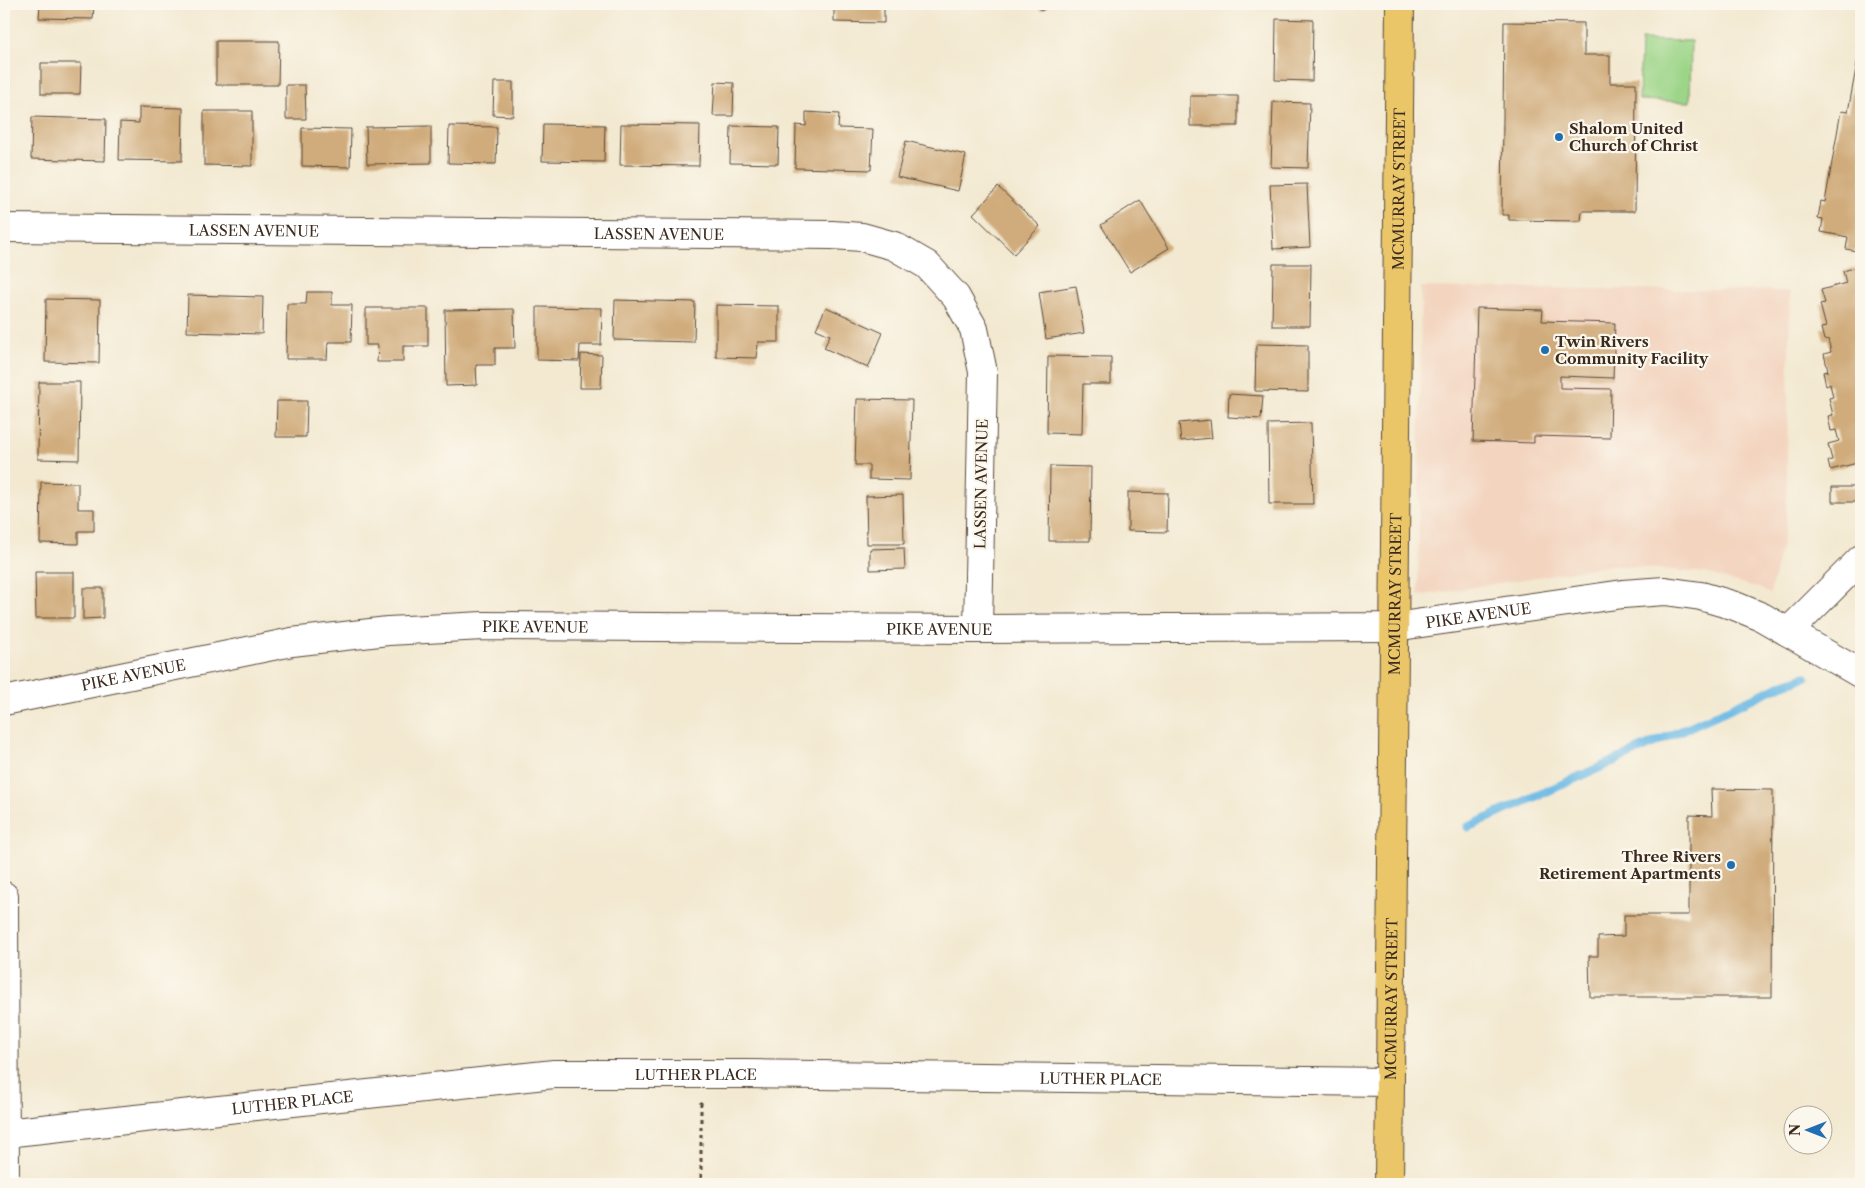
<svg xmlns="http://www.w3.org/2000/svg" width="1865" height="1188" font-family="'Libre Caslon Text',serif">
	<rect width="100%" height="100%" fill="#fbf7ec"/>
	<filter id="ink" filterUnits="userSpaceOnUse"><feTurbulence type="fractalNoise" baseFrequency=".02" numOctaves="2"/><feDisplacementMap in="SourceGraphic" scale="10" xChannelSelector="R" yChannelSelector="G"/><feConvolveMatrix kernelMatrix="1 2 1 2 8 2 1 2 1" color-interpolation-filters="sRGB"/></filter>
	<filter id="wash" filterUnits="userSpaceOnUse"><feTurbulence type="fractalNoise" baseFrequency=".0096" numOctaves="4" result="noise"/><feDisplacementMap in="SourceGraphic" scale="20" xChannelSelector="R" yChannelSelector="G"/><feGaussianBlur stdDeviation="1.12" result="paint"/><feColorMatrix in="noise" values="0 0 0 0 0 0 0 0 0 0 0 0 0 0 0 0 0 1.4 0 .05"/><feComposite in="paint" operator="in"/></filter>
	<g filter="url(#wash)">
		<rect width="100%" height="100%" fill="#f3e9d1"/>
		<path fill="#f3d4bf" d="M1421,287L1790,291L1786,526L1770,594L1761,589L1706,573L1612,565L1418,596Z"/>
		<path fill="#9cd588" stroke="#6c8053" d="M1641,40L1691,41L1690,102L1639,100Z"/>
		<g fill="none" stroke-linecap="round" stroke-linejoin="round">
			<path stroke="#6bb9e5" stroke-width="9" d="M1468,827L1782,685L1805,677"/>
		</g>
		<g id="blocks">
			<path fill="#d0ac7b" d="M40,4H94L93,19L39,18Z
				M834,4H884V23L834,22Z
				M1036,4H1052L1041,11Z
				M1276,19L1313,20L1312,81L1275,80Z
				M1504,22L1584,23V55H1610V83H1636L1635,211H1582L1581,221L1509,220V215H1502Z
				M216,41H279L278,85H216Z
				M1860,47H1861V252L1846,249L1848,237L1821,232L1823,219L1818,218L1821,201L1825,202L1841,111L1848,112Z
				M41,63H81L80,94H41Z
				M494,82H513V116L493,115Z
				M715,82L734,83L733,116H713Z
				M286,85H305L306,119H286Z
				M1190,96H1238V126H1190Z
				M1273,102L1310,103L1308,168L1271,167Z
				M139,107L183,108L182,161L119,160L120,122L139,123Z
				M204,111H252V166L204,165Z
				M806,112L839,114L838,128L873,129L871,170L795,168L796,125L806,126Z
				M32,117L106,119L105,161L31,159Z
				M543,124L605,125L604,162L542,161Z
				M621,124L700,125L699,166L620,165Z
				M431,126V163L367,164L366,127Z
				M449,126L497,127L496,164L448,163Z
				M731,126L779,127L778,164L730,163Z
				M302,128L351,129L350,167L302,166Z
				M906,141L966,155L958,191L897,177Z
				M1307,184L1310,247L1273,249L1270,185Z
				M998,187L1040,226L1014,254L973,214Z
				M1140,200L1169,248L1130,272L1101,225Z
				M1273,264H1311L1310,326H1272Z
				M1861,266V462L1830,470L1828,461L1832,460L1828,444L1839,441L1836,430L1831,431L1828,416L1833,415L1829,398L1833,397L1830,384L1826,386L1823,372L1828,371L1824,354L1831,352L1828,339L1824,340L1821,328L1826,327L1820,304L1825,303L1821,290L1846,283L1843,271Z
				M1076,286L1084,333L1046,339L1039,292Z
				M307,292H332V305H352L351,342H328L327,359H286L287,304H306Z
				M188,295L263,297L262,334L187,332Z
				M46,299L100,300L99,363L45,362Z
				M615,300L695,302L694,342L614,340Z
				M716,305L779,306V342H758L757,358L716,357Z
				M537,307L602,308L601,345H580L579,361L537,360Z
				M826,307L883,333L868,368L824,348L830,335L816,329Z
				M366,308H428V346H403V362H377L378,345H366Z
				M1477,308L1543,310L1542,321L1615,323L1613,378L1560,376V388L1611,389L1610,438L1534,436V443L1473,441Z
				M514,309L515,348H495V365H476L477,385L446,386L445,310Z
				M1256,344L1308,345V392L1255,391Z
				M581,354L602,355L601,388H580Z
				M1048,356L1111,357V384H1083L1082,434L1047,433Z
				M39,382H80L79,460L38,459Z
				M1229,394L1263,396L1261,419L1228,417Z
				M857,399L912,400L910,480L869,479V465H855Z
				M277,401H307L306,437H276Z
				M1210,420L1212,438L1181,441L1179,423Z
				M1311,423L1313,504H1269L1268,424Z
				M1050,466L1091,467L1090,541H1049Z
				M41,482L78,483V509H94V531H78V544L40,543Z
				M1832,487H1855L1856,502H1832Z
				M1128,492L1168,493L1167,532L1128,531Z
				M903,495L904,544H867L866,496Z
				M904,548L905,569L870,570V549Z
				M35,572H74V618H36Z
				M83,588H103V618L83,619Z
				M1711,789L1773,790L1772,997H1590L1589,956H1598V937L1624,936V915H1689V815L1712,816Z"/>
		</g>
	</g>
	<g filter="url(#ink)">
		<use href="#blocks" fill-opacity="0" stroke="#574739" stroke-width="1"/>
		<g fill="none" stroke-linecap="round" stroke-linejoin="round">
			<defs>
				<g id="minor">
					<path id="s1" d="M4,228L832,235L862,237L894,246L927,265L956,297L974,329L983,372L978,629"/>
					<path d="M1788,632L1861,559"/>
					<path id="s2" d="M4,701L292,642L388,631L483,626L978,629L1394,627L1623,594L1665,591L1701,596L1735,606L1762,617L1861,674"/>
					<path d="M4,896L5,1184"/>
					<path id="s3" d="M5,1133L554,1074H744L1390,1082"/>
				</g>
				<g id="major">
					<path id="s4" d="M1389,1184L1400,4"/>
				</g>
			</defs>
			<use href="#minor" stroke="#574739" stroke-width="30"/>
			<use href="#major" stroke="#574739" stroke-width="30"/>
			<path stroke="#574739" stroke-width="3" stroke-dasharray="4 4" stroke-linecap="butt" d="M701,1102V1184"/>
			<use href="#minor" stroke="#fff" stroke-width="28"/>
			<use href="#major" stroke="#eac669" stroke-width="28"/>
		</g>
	</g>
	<g fill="#1f6fb2" stroke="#fbf7ec" stroke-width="2">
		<circle cx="1559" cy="137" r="5"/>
		<circle cx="1545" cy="350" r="5"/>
		<circle cx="1731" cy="865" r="5"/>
	</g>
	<g text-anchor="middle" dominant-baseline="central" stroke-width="4.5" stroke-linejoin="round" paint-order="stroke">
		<g font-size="15" font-weight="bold" fill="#3b2a1e" stroke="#fbf7ec" text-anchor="start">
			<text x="1569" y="128">Shalom United<tspan x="1569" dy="17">Church of Christ</tspan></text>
			<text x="1555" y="341">Twin Rivers<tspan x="1555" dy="17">Community Facility</tspan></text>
			<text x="1721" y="856" text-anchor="end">Three Rivers<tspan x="1721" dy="17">Retirement Apartments</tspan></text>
		</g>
		<g font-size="15" fill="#3b2a1e" stroke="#fbf7ec">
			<text stroke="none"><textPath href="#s4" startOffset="995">MCMURRAY STREET</textPath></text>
			<text stroke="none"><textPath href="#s1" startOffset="250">LASSEN AVENUE</textPath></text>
			<text stroke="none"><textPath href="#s1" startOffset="655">LASSEN AVENUE</textPath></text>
			<text transform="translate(981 484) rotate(-89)">LASSEN AVENUE</text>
			<text stroke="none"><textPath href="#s4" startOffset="590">MCMURRAY STREET</textPath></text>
			<text stroke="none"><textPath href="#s2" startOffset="1482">PIKE AVENUE</textPath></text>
			<text stroke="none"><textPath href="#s2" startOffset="538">PIKE AVENUE</textPath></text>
			<text stroke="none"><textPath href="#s2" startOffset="942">PIKE AVENUE</textPath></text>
			<text stroke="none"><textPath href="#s2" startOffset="132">PIKE AVENUE</textPath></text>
			<text stroke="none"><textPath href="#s4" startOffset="185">MCMURRAY STREET</textPath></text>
			<text stroke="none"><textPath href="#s3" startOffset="694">LUTHER PLACE</textPath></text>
			<text stroke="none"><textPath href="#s3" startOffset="1099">LUTHER PLACE</textPath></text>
			<text stroke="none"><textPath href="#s3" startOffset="289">LUTHER PLACE</textPath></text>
		</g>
	</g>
	<rect width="1865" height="1188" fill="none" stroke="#fbf7ec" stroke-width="20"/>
	<g transform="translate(1808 1130) rotate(270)"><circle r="24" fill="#fbf7ec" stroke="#aea59a"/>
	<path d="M0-4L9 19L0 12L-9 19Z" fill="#1f6fb2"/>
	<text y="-8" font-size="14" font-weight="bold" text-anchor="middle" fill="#3b2a1e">N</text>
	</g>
</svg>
